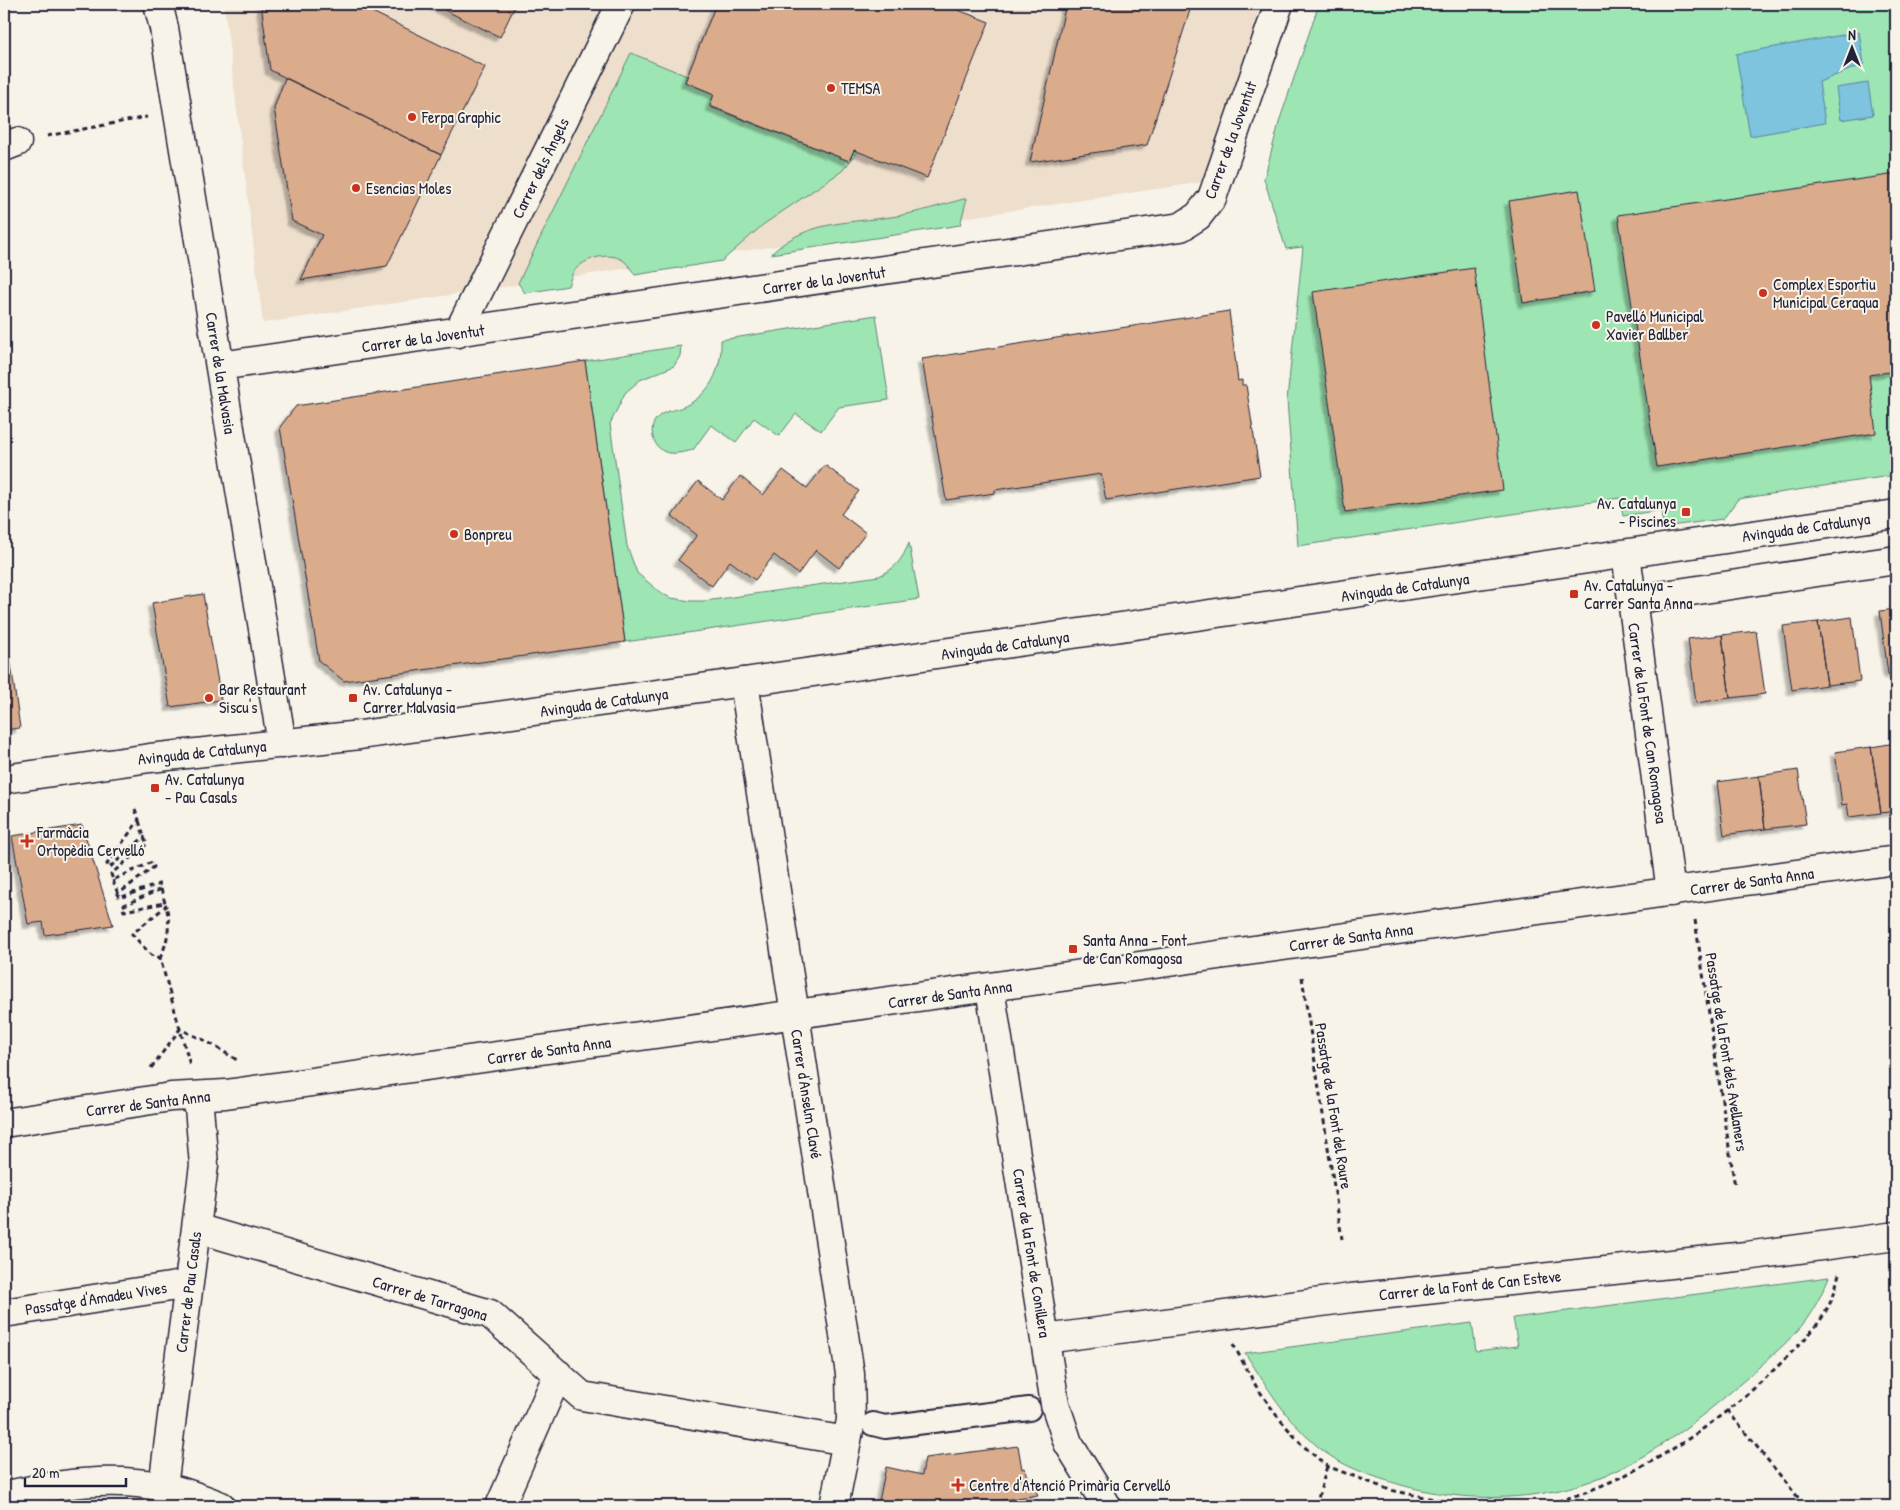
<svg xmlns="http://www.w3.org/2000/svg" width="1900" height="1510" font-family="'Patrick Hand',sans-serif">
	<defs>
		<filter id="shadow"><feDropShadow dx="-4.5" dy="4.5" stdDeviation="1" flood-color="#0004"/></filter>
	</defs>
	<rect width="100%" height="100%" fill="#f7f3e8"/>
	<filter id="ink" filterUnits="userSpaceOnUse"><feTurbulence type="fractalNoise" baseFrequency=".02" numOctaves="2"/><feDisplacementMap in="SourceGraphic" scale="10" xChannelSelector="R" yChannelSelector="G"/><feConvolveMatrix kernelMatrix="1 2 1 2 8 2 1 2 1" color-interpolation-filters="sRGB"/></filter>
	<g filter="url(#ink)">
		<path fill="#eedecc" d="M224,4H1263L1203,182L263,323Z"/>
		<path fill="#9de5b3" stroke="#608477" d="M1319,4H1896V475L1738,499L1723,519L1663,527L1661,510L1623,516L1620,498L1298,546L1287,400L1303,247L1286,249L1264,179L1280,119Z
			M631,53L687,76L685,82L714,94L710,107L849,161L854,150L859,151L842,171L764,224L722,261L635,275C632,271 629,265 625,262C612,250 584,258 574,271C571,275 570,282 568,286L525,293L518,283Z
			M967,198L960,225L771,254C805,221 848,223 891,217C917,213 942,205 967,198Z
			M876,315L889,400L839,407L821,431L796,414L779,436L754,418L736,442L711,425L693,450C685,452 677,454 669,453C655,451 647,431 656,419C663,411 671,411 680,408C710,397 722,370 721,340Z
			M681,346L680,356L674,366L640,380L625,393L610,424L627,546L637,573L661,593L671,598L691,601H705L879,576C895,569 902,560 909,543L919,599L625,642L585,361Z
			M1829,1277C1824,1288 1819,1300 1812,1311C1799,1333 1777,1351 1758,1368C1706,1415 1638,1471 1568,1488C1514,1502 1455,1500 1401,1485C1371,1476 1339,1466 1316,1445C1286,1420 1266,1385 1245,1353L1472,1323L1476,1351L1518,1346L1513,1318Z"/>
		<path fill="#7ec4df" stroke="#59839d" d="M1859,32L1864,64L1819,82L1825,123L1750,136L1736,54Z
			M1868,83L1873,115L1841,120L1836,88Z"/>
		<path fill="#daac8b" stroke="#22223b" filter="url(#shadow)" d="M261,4H356L485,67L441,155L270,70Z
			M432,4H516L500,37Z
			M716,4H943L989,22L927,178L854,150L849,161L710,106L714,94L685,82Z
			M1066,4H1192L1147,145L1030,162Z
			M285,78L441,155L387,266L301,280L322,235L292,221L274,108Z
			M1896,174V371L1869,375L1876,433L1657,467L1618,215Z
			M1579,190L1595,291L1523,303L1509,201Z
			M1474,268L1503,490L1345,512L1313,292Z
			M1229,311L1238,381L1242,380V385H1246L1260,476L1106,500L1101,474L995,490V493L946,500L922,359Z
			M585,361L625,642L344,681L319,661L280,427L296,406Z
			M825,465L859,491L841,514L866,533L839,568L816,550L798,574L774,555L755,580L730,561L712,586L678,560L697,535L672,516L698,481L722,500L740,476L763,495L783,470L807,488Z
			M203,594L221,700L170,707L152,603Z
			M1896,609V673L1888,674L1880,611Z
			M1852,617L1860,681L1827,685L1818,622Z
			M1818,622L1827,685L1792,690L1783,626Z
			M1756,631L1765,694L1730,698L1722,635Z
			M1722,635L1730,698L1696,703L1688,639Z
			M4,636H7L20,728L4,730Z
			M1896,743V811L1881,813L1871,747Z
			M1871,747L1881,813L1849,817L1847,804L1842,805L1835,752Z
			M1798,770L1806,824L1765,829L1759,776Z
			M1759,776L1765,829L1724,835L1717,782Z
			M82,825L113,925L45,935L43,922L28,924L12,836Z
			M1018,1446L1022,1469L1024,1468L1038,1495L962,1506H878L886,1467L922,1475L925,1458Z"/>
		<g fill="none" stroke-linecap="round" stroke-linejoin="round">
			<defs>
				<path id="pedestrian" d="M873,1424L885,1427L1029,1409"/>
				<path id="minor" d="M158,4L164,28L282,744
					M4,147L17,142
					M458,333L621,4
					M220,366L1181,227L1198,216L1212,198L1279,4
					M1626,554L1671,892
					M1632,600L1896,560
					M744,682L850,1374L851,1420L834,1506
					M990,988L1055,1404L1068,1443L1107,1506
					M4,1123L171,1097L226,1094L1896,860
					M196,1228L490,1314L582,1396L847,1441
					M4,1313L189,1284
					M1045,1339L1351,1298L1746,1256L1896,1236
					M163,1487L204,1165L198,1096
					M4,1496C54,1484 112,1476 163,1487C183,1491 203,1499 221,1506
					M500,1506L558,1374"/>
				<path id="tertiary" d="M4,779L150,758L360,735L744,682L1896,514"/>
			</defs>
			<use href="#pedestrian" stroke="#22223b" stroke-width="26"/>
			<use href="#minor" stroke="#22223b" stroke-width="31"/>
			<use href="#tertiary" stroke="#22223b" stroke-width="31"/>
			<path stroke="#22223b" stroke-width="3" stroke-dasharray="5 4" stroke-linecap="butt" d="M47,136L147,117
				M135,809L139,820L107,864L109,868L144,837L147,844L111,874L113,880L152,862L154,867L118,894L119,898L159,884L161,889L122,906L124,911L165,903L166,906L132,934L151,955L160,958L190,1065
				M139,821L144,836
				M113,880L118,894
				M161,889L165,903
				M1695,920L1735,1187
				M160,958C168,942 171,923 166,906
				M1302,977L1342,1239
				M151,1068L180,1029L206,1041L237,1060
				M1233,1344L1256,1386L1277,1416L1301,1444L1327,1466L1390,1490L1467,1506
				M1727,1410L1805,1506
				M1316,1506L1327,1466
				M1540,1506C1634,1483 1720,1425 1788,1356C1803,1341 1821,1324 1830,1303C1835,1295 1836,1283 1839,1274"/>
			<use href="#pedestrian" stroke="#f7f3e8" stroke-width="22"/>
			<use href="#minor" stroke="#f7f3e8" stroke-width="28"/>
			<use href="#tertiary" stroke="#f7f3e8" stroke-width="28"/>
		</g>
	</g>
	<g fill="#c8321e" stroke="#f7f3e8" stroke-width="2">
		<circle cx="831" cy="88" r="5"/>
		<circle cx="412" cy="117" r="5"/>
		<circle cx="356" cy="188" r="5"/>
		<circle cx="1763" cy="293" r="5"/>
		<circle cx="1596" cy="325" r="5"/>
		<rect x="1681" y="507" width="10" height="10" rx="2.5"/>
		<circle cx="454" cy="534" r="5"/>
		<rect x="1569" y="589" width="10" height="10" rx="2.5"/>
		<circle cx="209" cy="698" r="5"/>
		<rect x="348" y="693" width="10" height="10" rx="2.5"/>
		<rect x="150" y="783" width="10" height="10" rx="2.5"/>
		<path d="M24.5 833.5h5v5h5v5h-5v5h-5v-5h-5v-5h5z"/>
		<rect x="1068" y="944" width="10" height="10" rx="2.5"/>
		<path d="M955.5 1477.5h5v5h5v5h-5v5h-5v-5h-5v-5h5z"/>
	</g>
	<g text-anchor="middle" dominant-baseline="central" stroke-width="4" stroke-linejoin="round" paint-order="stroke">
		<g font-size="16" fill="#22223b" stroke="#f7f3e8" text-anchor="start">
			<text x="841" y="88">TEMSA</text>
			<text x="422" y="117">Ferpa Graphic</text>
			<text x="366" y="188">Esencias Moles</text>
			<text x="1773" y="284">Complex Esportiu<tspan x="1773" dy="18">Municipal Ceraqua</tspan></text>
			<text x="1606" y="316">Pavelló Municipal<tspan x="1606" dy="18">Xavier Ballber</tspan></text>
			<text x="1676" y="503" text-anchor="end">Av. Catalunya<tspan x="1676" dy="18">- Piscines</tspan></text>
			<text x="464" y="534">Bonpreu</text>
			<text x="1584" y="585">Av. Catalunya -<tspan x="1584" dy="18">Carrer Santa Anna</tspan></text>
			<text x="219" y="689">Bar Restaurant<tspan x="219" dy="18">Siscu's</tspan></text>
			<text x="363" y="689">Av. Catalunya -<tspan x="363" dy="18">Carrer Malvasia</tspan></text>
			<text x="165" y="779">Av. Catalunya<tspan x="165" dy="18">- Pau Casals</tspan></text>
			<text x="37" y="832">Farmàcia<tspan x="37" dy="18">Ortopèdia Cervelló</tspan></text>
			<text x="1083" y="940">Santa Anna - Font<tspan x="1083" dy="18">de Can Romagosa</tspan></text>
			<text x="969" y="1485">Centre d'Atenció Primària Cervelló</text>
		</g>
		<g font-size="16" fill="#22223b" stroke="#f7f3e8">
			<text transform="translate(1230 140) rotate(-70)">Carrer de la Joventut</text>
			<text transform="translate(540 168) rotate(-64)">Carrer dels Àngels</text>
			<text transform="translate(824 280) rotate(-8)">Carrer de la Joventut</text>
			<text transform="translate(423 338) rotate(-8)">Carrer de la Joventut</text>
			<text transform="translate(221 373) rotate(81)">Carrer de la Malvasia</text>
			<text transform="translate(1806 527) rotate(-8)">Avinguda de Catalunya</text>
			<text transform="translate(1405 587) rotate(-8)">Avinguda de Catalunya</text>
			<text transform="translate(1005 645) rotate(-8)">Avinguda de Catalunya</text>
			<text transform="translate(604 702) rotate(-8)">Avinguda de Catalunya</text>
			<text transform="translate(1648 723) rotate(82)">Carrer de la Font de Can Romagosa</text>
			<text transform="translate(202 752) rotate(-6)">Avinguda de Catalunya</text>
			<text transform="translate(1752 881) rotate(-8)">Carrer de Santa Anna</text>
			<text transform="translate(1351 937) rotate(-8)">Carrer de Santa Anna</text>
			<text transform="translate(950 994) rotate(-8)">Carrer de Santa Anna</text>
			<text transform="translate(549 1050) rotate(-8)">Carrer de Santa Anna</text>
			<text transform="translate(1727 1052) rotate(81)">Passatge de la Font dels Avellaners</text>
			<text transform="translate(807 1094) rotate(81)">Carrer d'Anselm Clavé</text>
			<text transform="translate(148 1103) rotate(-7)">Carrer de Santa Anna</text>
			<text transform="translate(1334 1106) rotate(81)">Passatge de la Font del Roure</text>
			<text transform="translate(1032 1253) rotate(81)">Carrer de la Font de Conillera</text>
			<text transform="translate(1470 1285) rotate(-6)">Carrer de la Font de Can Esteve</text>
			<text transform="translate(188 1292) rotate(-83)">Carrer de Pau Casals</text>
			<text transform="translate(96 1298) rotate(-9)">Passatge d'Amadeu Vives</text>
			<text transform="translate(430 1298) rotate(17)">Carrer de Tarragona</text>
		</g>
	</g>
	<rect width="1900" height="1510" fill="none" stroke="#f7f3e8" stroke-width="20"/>
	<rect x="10" y="10" width="1880" height="1490" fill="none" stroke="#22223b" stroke-width="2" filter="url(#ink)"/>
	<g transform="translate(1852 48)" stroke="#f7f3e8" stroke-width="4" paint-order="stroke">
	<path d="M0-4L9 19L0 12L-9 19Z" fill="#22223b"/>
	<text y="-8" font-size="14" font-weight="bold" text-anchor="middle" fill="#22223b">N</text>
	</g>
	<path d="M25 1478v8h101v-8" fill="none" stroke="#22223b" stroke-width="2.5"/>
	<text x="32" y="1478" font-size="15" fill="#22223b" stroke="#f7f3e8" stroke-width="4" paint-order="stroke">20 m</text>
</svg>
